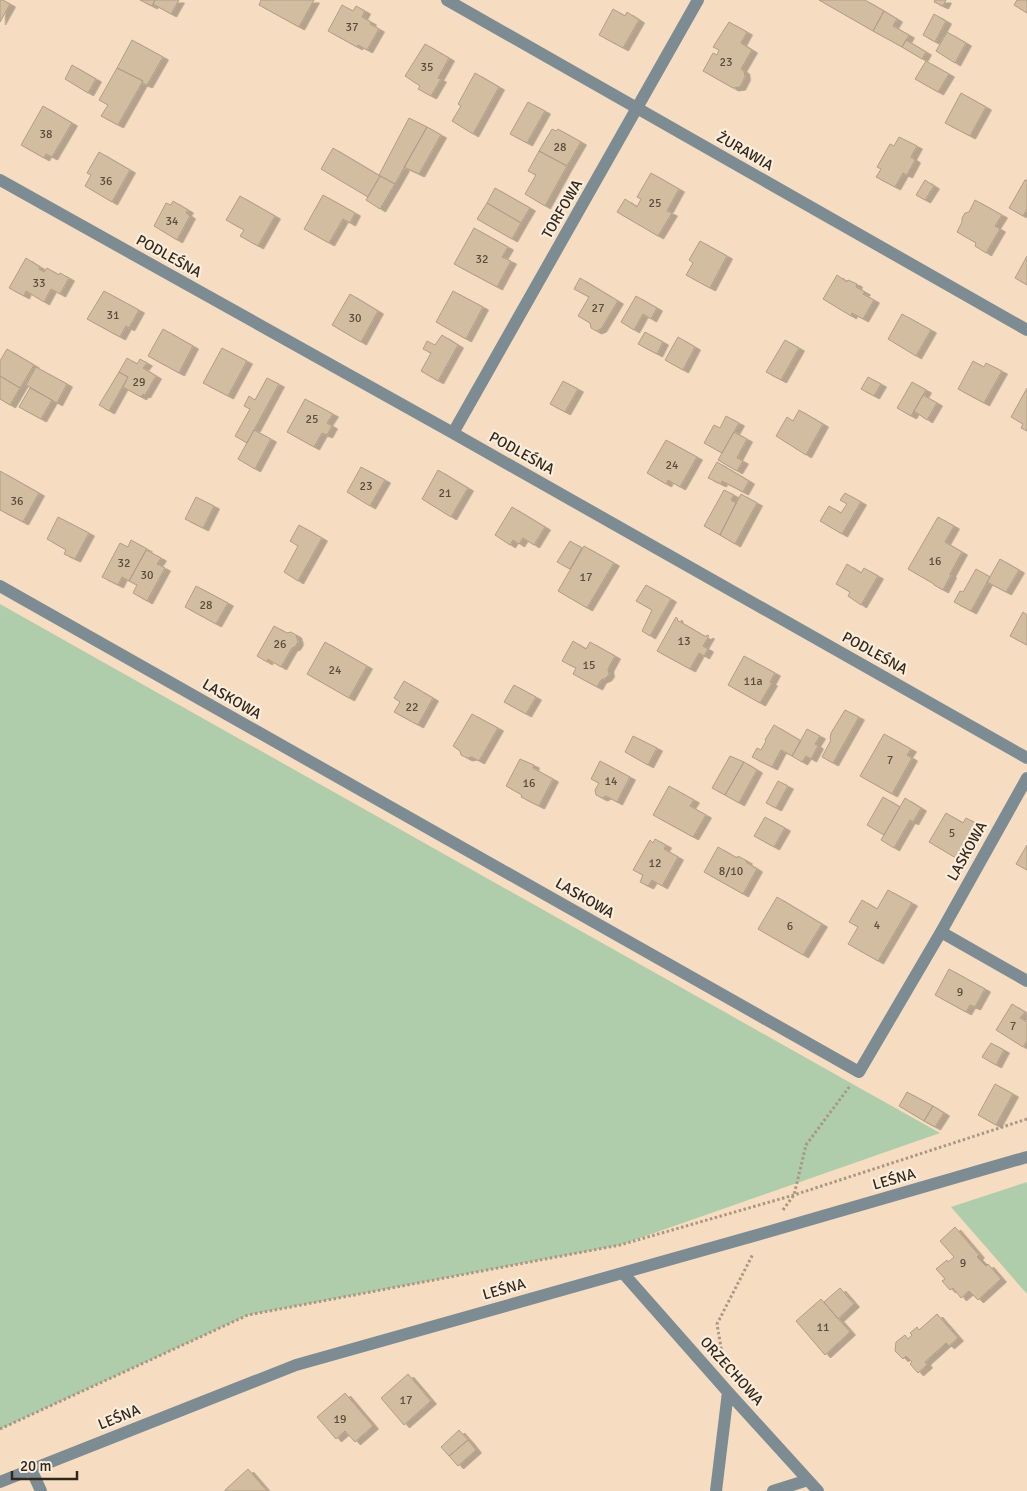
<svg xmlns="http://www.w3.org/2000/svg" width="1027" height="1491" font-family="Signika,sans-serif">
	<defs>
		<filter id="shadow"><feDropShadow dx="5.5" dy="3" stdDeviation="0" flood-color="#0004"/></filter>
	</defs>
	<rect width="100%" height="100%" fill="#f6ddc1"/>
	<path fill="#afcdab" d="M0,604L865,1091L940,1133L620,1245L248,1315L0,1429Z
		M1027,1182V1294L951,1207Z"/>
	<path fill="#d3bda0" stroke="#b39d82" filter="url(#shadow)" d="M0,0H3L10,4L0,22Z
		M140,0H155L152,6Z
		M155,0H179L171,14L153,4Z
		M261,0H314L299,27L259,5Z
		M819,0H865L884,11L873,31Z
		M935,0H946L943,6L934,2Z
		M1017,0H1027V13L1014,5Z
		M342,5L353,11L356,6L365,11L362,17L371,22L370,24L379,29L367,50L358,45L357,47L328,31Z
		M613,9L625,16L627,12L639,20L623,48L599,35Z
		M884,11L897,19L893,26L909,35L902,47L873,31Z
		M934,14L946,21L935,42L923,35Z
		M729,22L747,32L741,43L752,50L741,69L744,71L745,77L740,87L733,88L703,71L713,53L717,55L719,50L713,47Z
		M947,32L966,43L955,63L936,51Z
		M132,40L163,57L147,85L142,83L143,81L117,68Z
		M906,40L926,52L922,59L902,47Z
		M425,44L449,58L438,78L441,79L431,96L418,89L420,86L405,76Z
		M926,61L949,74L938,92L915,79Z
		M72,65L96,79L88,93L65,79Z
		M117,68L143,81L118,125L101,116L108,105L99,100Z
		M475,73L499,87L473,134L452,121L461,106L458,104Z
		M961,93L986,107L970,136L945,123Z
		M528,102L545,111L527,143L510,134Z
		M43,106L72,123L52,157L46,154L44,158L21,145Z
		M409,118L427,127L395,184L379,175Z
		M427,127L441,135L419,174L404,167Z
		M552,129L556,131L558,129L581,142L567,166L539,151Z
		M899,137L917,146L911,157L915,160L907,175L903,173L895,187L876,177L881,169L877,167L890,144L894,146Z
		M333,148L380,176L368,197L321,169Z
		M539,151L567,166L545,206L525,194L536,175L528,171Z
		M99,152L130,170L112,202L85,186L91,175L87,173Z
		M651,173L679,189L667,211L672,213L658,236L617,212L625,199L637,207L641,199L637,197Z
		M380,176L395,184L380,209L366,200Z
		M925,180L934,186L925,200L916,195Z
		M1025,180H1027V209L1023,216L1009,208Z
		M495,188L530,208L521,223L487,203Z
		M323,195L355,213L350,223L343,219L329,243L304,229Z
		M240,196L275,216L258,246L240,236L244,230L226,220Z
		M975,200L1002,215L995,226L1000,229L986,253L975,246L976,243L957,232L962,222V218L965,213L969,212Z
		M173,201L188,210L186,213L190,216L177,240L154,226L166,203L171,205Z
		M487,203L521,223L512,239L477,219Z
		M474,228L508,247L502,257L511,261L497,287L454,264Z
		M700,241L727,256L710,288L686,275L693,263L689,260Z
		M1027,256V285L1015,278Z
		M26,258L40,267L39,269L44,272L47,268L59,275L60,273L69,278L60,294L51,289L44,302L26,291L24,296L9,288Z
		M837,275L847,282L848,280L857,284L856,287L865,292L863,294L874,300L863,319L852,313L851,316L823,299Z
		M580,278L618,301L601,329L596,331L591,328L590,323L578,316L589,297L574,289Z
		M104,291L139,310L129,328L126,326L120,337L87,319Z
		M453,291L483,307L466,339L436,322Z
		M350,294L378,311L361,342L332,325Z
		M636,296L657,308L651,319L643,314L634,330L621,322Z
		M902,314L931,330L916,356L888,339Z
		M163,329L193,346L179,373L148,356Z
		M645,332L663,342L657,354L638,344Z
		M442,335L458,345L438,381L421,371L431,353L423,349L427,341L435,345Z
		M678,337L695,347L683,370L665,360Z
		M785,340L799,348L781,380L766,372Z
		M222,348L247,361L228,396L203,383Z
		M7,349L34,365L20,388L0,376V361Z
		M127,358L137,364L140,359L147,363L143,368L156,376L145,395L143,394L141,397L123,387L128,377L119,372Z
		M973,361L984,367L986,363L1002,371L984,403L958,389Z
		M36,367L67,384L57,403L26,385Z
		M119,372L128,377L109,411L99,405Z
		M0,376L20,388L10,405L0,399Z
		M868,377L881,384L874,396L861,389Z
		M267,378L279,384L247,443L235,436L250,409L244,406L249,396L255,400Z
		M563,381L578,389L565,412L550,404Z
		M912,382L926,390L911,416L897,408Z
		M30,388L52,400L41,419L19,407Z
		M1027,388V431L1021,428L1023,424L1011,417Z
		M923,395L937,403L927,420L914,411Z
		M305,399L333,414L327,423L332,426L327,435L322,433L314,447L287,432Z
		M799,410L823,424L806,455L776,436L787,417L793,421Z
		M726,416L739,423L722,453L704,443L714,425L720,428Z
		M254,430L271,439L255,469L238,459Z
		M734,432L747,439L737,458L743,461L737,471L718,460Z
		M666,440L697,457L680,487L668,480L666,484L647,473Z
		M717,462L749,481L743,492L722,481L721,484L708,478Z
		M361,467L385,480L370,506L347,492Z
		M438,470L468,488L451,517L422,499Z
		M0,471L39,493L23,522L0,510Z
		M724,490L734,495L731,500L736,503L720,535L704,526Z
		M845,493L861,502L842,534L820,521L829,506L841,513L847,504L840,500Z
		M741,494L757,503L735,544L720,535Z
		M196,497L214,506L203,528L185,519Z
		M512,507L545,527L534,545L523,538L519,544L513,540L510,545L495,535Z
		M58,517L89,533L75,559L64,554L66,550L47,539Z
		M938,517L954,526L945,542L962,552L950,574L951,575L943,590L934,585V584L908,569Z
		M299,525L322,538L298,581L284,572L298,546L290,541Z
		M131,540L147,549L129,581L122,577L118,585L102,577L120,543L128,547Z
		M570,541L582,548L570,569L557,562Z
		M584,546L614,563L587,608L558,591Z
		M146,550L161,558L157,564L165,568L147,601L133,593L137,585L129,581Z
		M1000,559L1019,570L1006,592L987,582Z
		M847,564L861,573L864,568L878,576L861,605L848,596L850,592L836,584Z
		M976,569L990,577L971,611L954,602L960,591L963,592Z
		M646,585L671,599L650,636L642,631L652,610L636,601Z
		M196,586L228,603L216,624L185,607Z
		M1023,612L1027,615V645L1010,636Z
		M676,617L678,619L677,620L706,637L707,635L709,636L703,646L708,649L704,656L699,653L690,669L657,651Z
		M274,626L287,633L291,632L296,635L298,642L295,647L292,648L281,667L268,659L267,662L257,656Z
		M573,641L586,649L590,642L615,656L608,669L609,674L606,678L601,680L597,687L573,674L576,668L562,661Z
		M325,642L367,666L349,698L307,674Z
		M744,656L775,673L770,682L772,683L760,703L728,685Z
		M404,681L433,698L418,725L394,712L400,702L394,698Z
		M514,685L536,697L526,714L504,702Z
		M845,710L859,717L833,763L822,757L831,740L830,739L831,733Z
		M472,714L498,728L479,761L472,757L467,758L461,755L460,751L453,746Z
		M774,725L801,741L792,756L781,750L772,767L752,757L757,748L761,750L766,741L765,740Z
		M807,729L820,736L815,744L818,746L811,759L806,756L802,762L792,756Z
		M884,734L911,749L907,755L912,758L892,794L860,776Z
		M633,736L657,748L648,765L625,752Z
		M730,756L744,762L725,795L712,788Z
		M520,759L534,765L533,768L553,779L539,806L521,797L522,795L506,786Z
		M600,761L630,777L617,802L606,796L602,798L596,795L595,790L599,783L591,779Z
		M744,762L757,770L739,803L725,795Z
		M778,781L788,786L776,808L766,803Z
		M669,786L694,800L690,806L706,815L693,837L653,815Z
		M883,797L900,807L884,835L867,825Z
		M905,798L921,808L913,822L910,820L894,848L881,840Z
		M946,813L963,823L966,818L976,823L956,858L929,842Z
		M765,817L785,828L774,847L754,836Z
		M655,839L666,845L664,849L678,857L662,886L652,880L648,886L640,882L643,875L633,870L650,840L653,843Z
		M1027,845V870L1016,864Z
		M718,847L737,858L738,856L747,861L746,862L757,869L743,894L704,872Z
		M888,890L912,903L878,961L848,944L858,927L849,922L862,900L877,909Z
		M777,897L822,924L803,955L758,929Z
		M949,969L985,989L975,1007L970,1005L966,1012L935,995Z
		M1012,1004L1025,1012L1020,1018L1027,1022V1041L1023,1047L996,1030Z
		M991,1043L1004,1050L996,1065L982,1057Z
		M995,1084L1013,1094L996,1125L978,1115Z
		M907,1092L933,1106L924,1121L899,1106Z
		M933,1106L944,1113L935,1127L924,1121Z
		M955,1227L979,1255L977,1257L986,1266L988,1264L1001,1279L978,1300L969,1291L961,1298L953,1288L950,1290L942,1281L945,1279L936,1269L947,1260L948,1262L954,1257L940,1241Z
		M840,1288L854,1304L838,1319L824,1302Z
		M821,1299L850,1332L825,1355L796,1321Z
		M937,1314L958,1338L949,1346L946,1343L925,1362L927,1365L918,1373L910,1364L912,1362L906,1356L903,1359L895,1351L896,1342L905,1335L908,1339L912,1335L910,1333L917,1327L919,1330Z
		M408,1374L431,1401L404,1425L381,1398Z
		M345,1393L373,1426L355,1442L345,1431L336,1439L317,1417Z
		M459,1430L468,1440L449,1456L441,1447Z
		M468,1440L476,1450L458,1466L449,1456Z
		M248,1469L267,1491H225V1490Z"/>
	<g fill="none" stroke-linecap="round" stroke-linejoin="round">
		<path stroke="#aa9782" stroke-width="3" stroke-dasharray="2.5 2.5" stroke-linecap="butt" d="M783,1210L794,1195L806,1145L850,1086
			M723,1359L717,1324L753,1254
			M0,1429L248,1315L620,1245L794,1195L1027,1119"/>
		<path stroke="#7d8b93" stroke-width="12" d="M447,0L1027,330
			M0,180L453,433L1027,758
			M453,433L698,0
			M0,586L859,1072L941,932L1027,778
			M941,932L1027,981
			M623,1273L728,1392L818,1491
			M31,1469L41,1491
			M0,1482L296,1365L764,1233L1027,1157
			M716,1491L728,1392
			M773,1491L808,1480"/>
	</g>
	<g text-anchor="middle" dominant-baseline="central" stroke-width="4.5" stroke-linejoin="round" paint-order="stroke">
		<g font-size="12" fill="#5a4d3e">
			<text x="352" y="27">37</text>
			<text x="726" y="62">23</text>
			<text x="427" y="67">35</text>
			<text x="46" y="134">38</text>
			<text x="560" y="147">28</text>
			<text x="106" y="181">36</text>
			<text x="655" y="203">25</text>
			<text x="172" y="221">34</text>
			<text x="482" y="259">32</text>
			<text x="39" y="283">33</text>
			<text x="598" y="308">27</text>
			<text x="113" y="315">31</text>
			<text x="355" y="318">30</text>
			<text x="139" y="382">29</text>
			<text x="312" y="419">25</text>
			<text x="672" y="465">24</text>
			<text x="366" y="486">23</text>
			<text x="445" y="493">21</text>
			<text x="17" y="501">36</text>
			<text x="935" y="561">16</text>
			<text x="124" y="563">32</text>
			<text x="147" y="575">30</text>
			<text x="586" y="577">17</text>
			<text x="206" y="605">28</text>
			<text x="684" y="641">13</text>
			<text x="280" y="644">26</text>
			<text x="589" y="665">15</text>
			<text x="335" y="670">24</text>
			<text x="753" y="681">11a</text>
			<text x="412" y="707">22</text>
			<text x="890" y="760">7</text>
			<text x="611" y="781">14</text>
			<text x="529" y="783">16</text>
			<text x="952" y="833">5</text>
			<text x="655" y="863">12</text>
			<text x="731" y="871">8/10</text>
			<text x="877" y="925">4</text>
			<text x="790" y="926">6</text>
			<text x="960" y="992">9</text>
			<text x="1013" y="1026">7</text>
			<text x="963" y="1263">9</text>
			<text x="823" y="1327">11</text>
			<text x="406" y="1400">17</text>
			<text x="340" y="1419">19</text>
		</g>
		<g font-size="15" fill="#31281d" stroke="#fbecdb">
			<text transform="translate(745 151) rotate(30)">ŻURAWIA</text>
			<text transform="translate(562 209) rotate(-60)">TORFOWA</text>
			<text transform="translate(169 256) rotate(29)">PODLEŚNA</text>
			<text transform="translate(522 453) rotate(29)">PODLEŚNA</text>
			<text transform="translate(875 653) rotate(29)">PODLEŚNA</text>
			<text transform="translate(232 699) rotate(30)">LASKOWA</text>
			<text transform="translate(967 851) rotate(-61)">LASKOWA</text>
			<text transform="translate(585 898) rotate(30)">LASKOWA</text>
			<text transform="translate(894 1179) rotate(-16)">LEŚNA</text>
			<text transform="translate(504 1289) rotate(-16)">LEŚNA</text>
			<text transform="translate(732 1371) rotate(48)">ORZECHOWA</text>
			<text transform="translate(119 1417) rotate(-22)">LEŚNA</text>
		</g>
	</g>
	<path d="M12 1471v8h65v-8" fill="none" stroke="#31281d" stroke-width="2.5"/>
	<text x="20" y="1471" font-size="15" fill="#31281d" stroke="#fbecdb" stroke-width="4" paint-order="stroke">20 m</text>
</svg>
